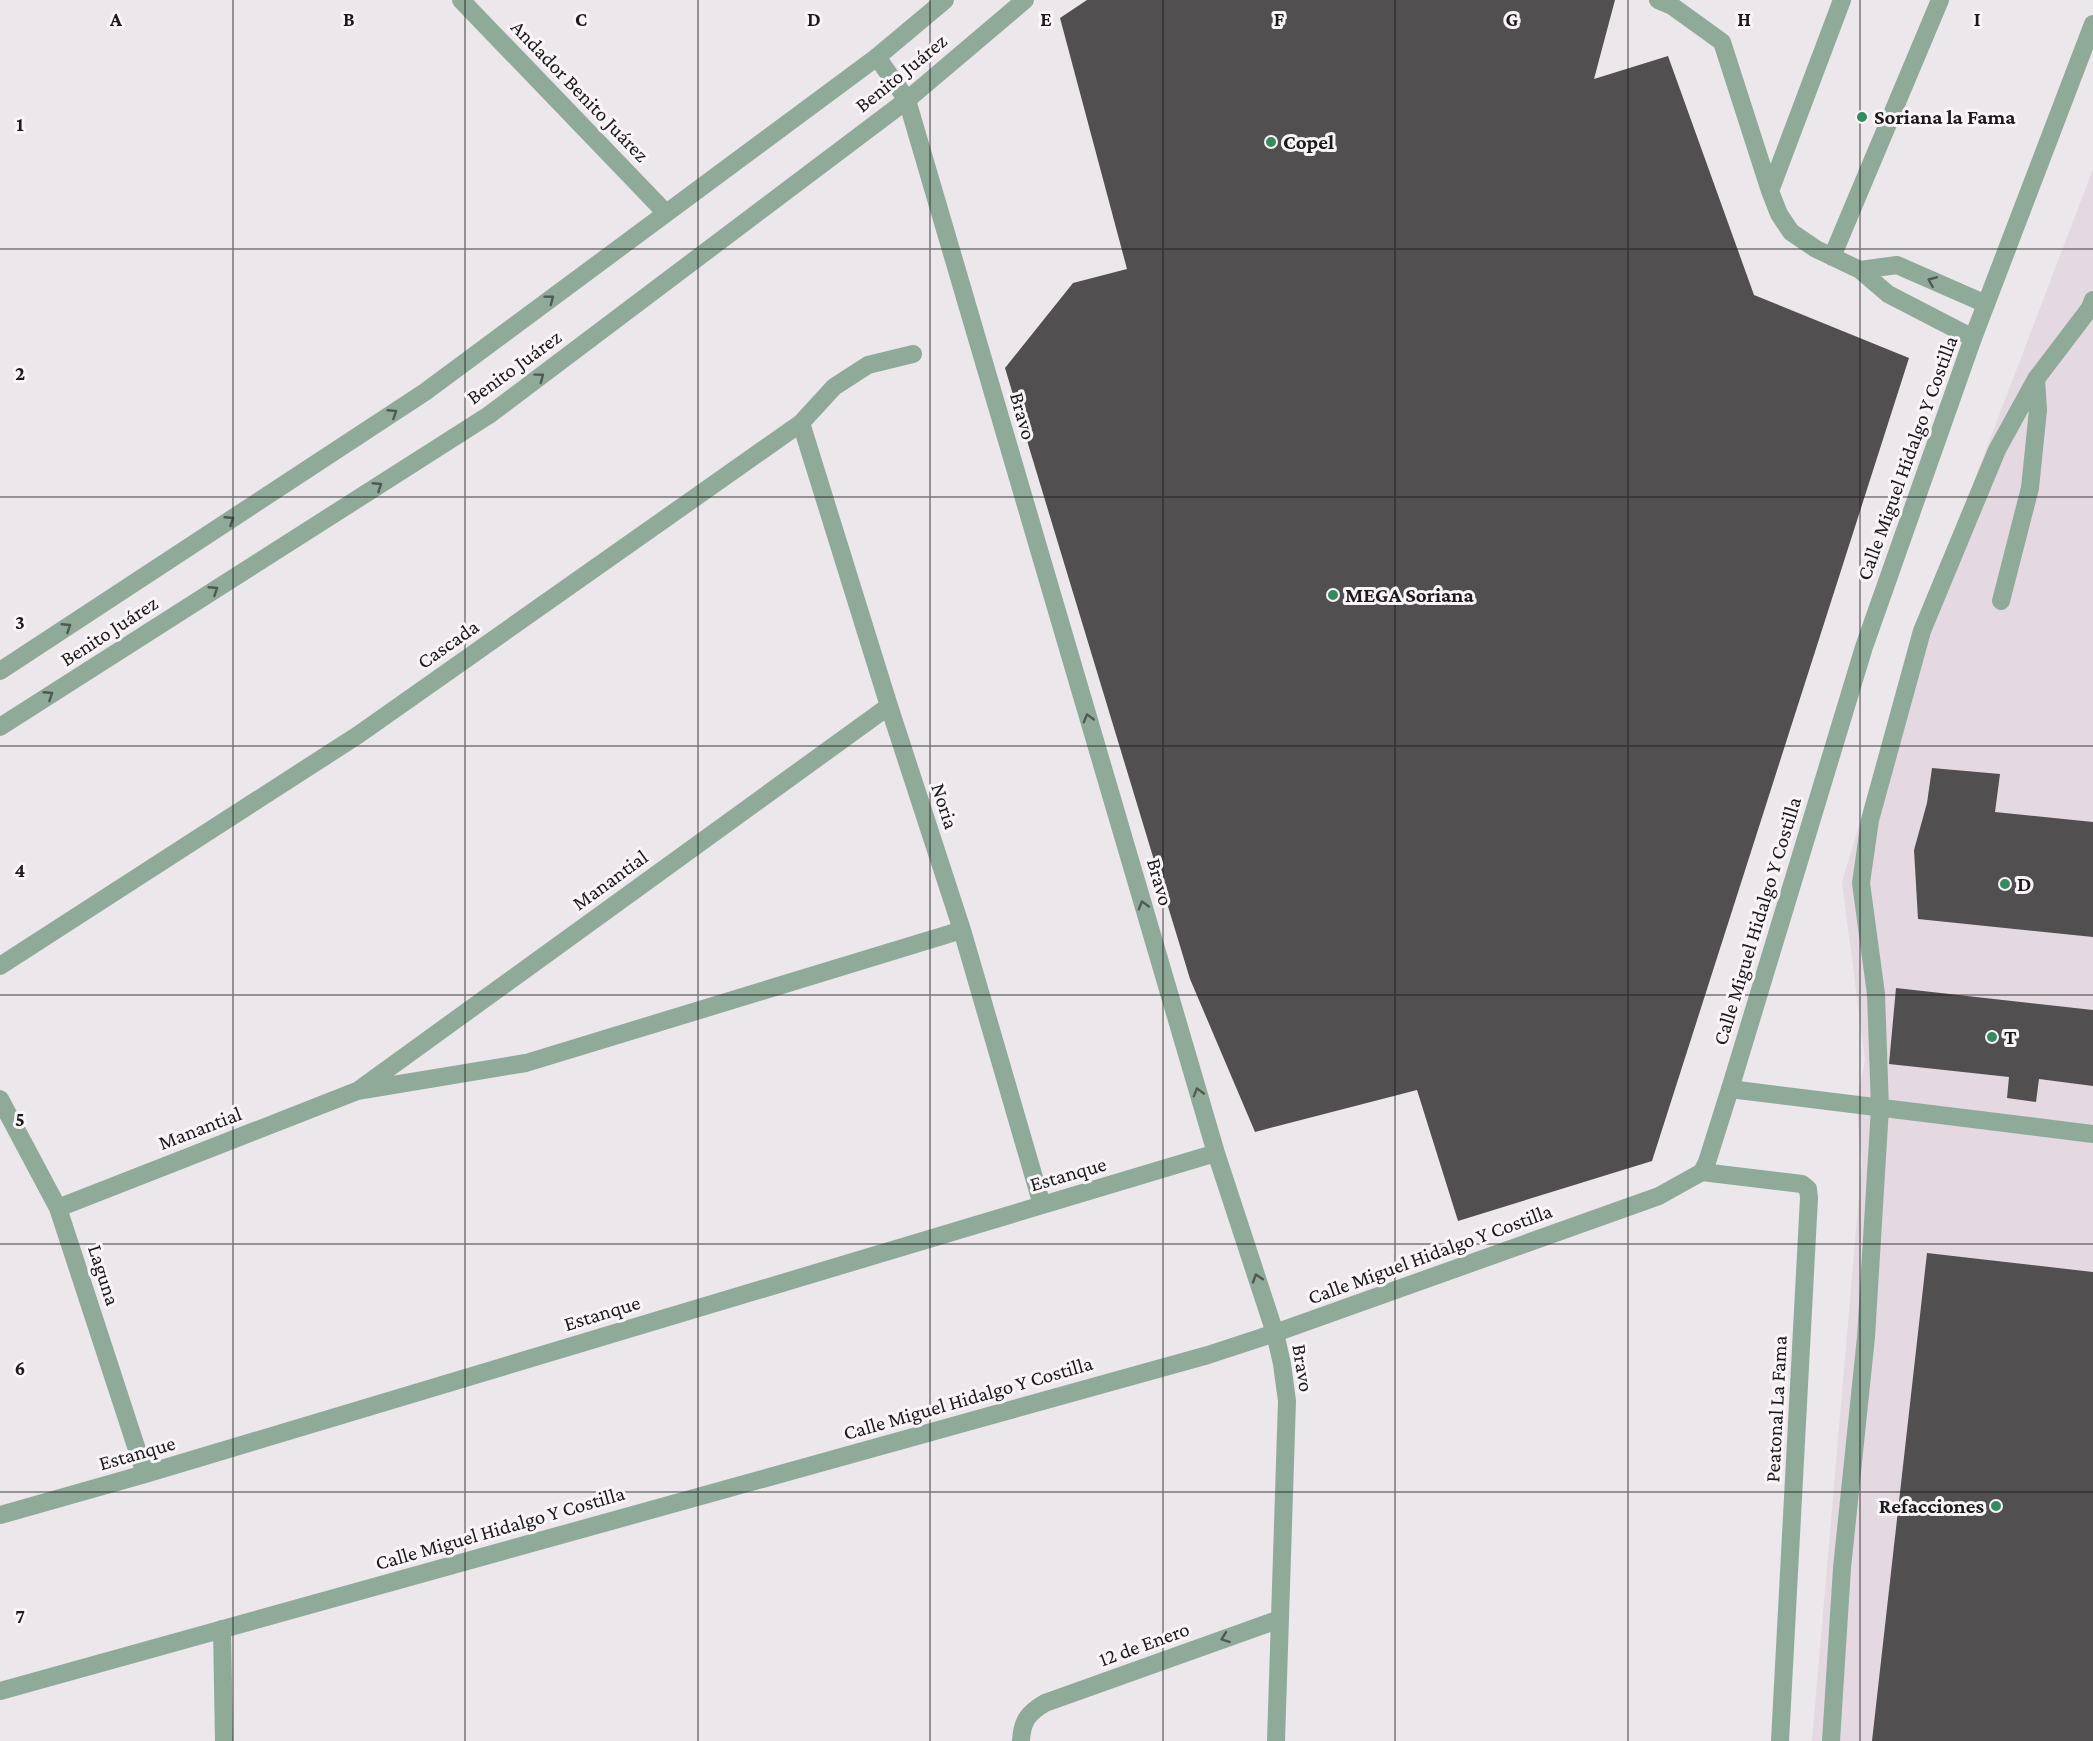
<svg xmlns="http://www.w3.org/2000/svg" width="2093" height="1741" font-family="'Crimson Pro',serif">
	<rect width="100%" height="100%" fill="#ebe7ea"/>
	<path fill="#e4d9e1" d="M2093,169V1741H1812L1862,1161L1856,1105L1865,1060L1842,882L1920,623Z"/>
	<path fill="#524f51" d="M1087,0H1615L1594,79L1668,56L1754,295L1909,358L1652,1161L1458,1221L1417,1090L1255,1132L1190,979L1005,368L1073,283L1127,269L1060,18Z
		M1932,768L2000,774L1995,812L2093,822V937L1918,919L1914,850L1927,803Z
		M1896,988L2093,1010V1086L2039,1079L2036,1102L2007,1098L2009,1077L1889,1064Z
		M1927,1253L2093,1272V1741H1872Z"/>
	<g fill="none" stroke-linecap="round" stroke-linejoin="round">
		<path stroke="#90aa9a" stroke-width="18" d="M1658,0L1672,6L1722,42L1770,191L1779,214L1791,232L1816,249L1860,270L1888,294L1973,338
			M1770,191L1842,0
			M1832,257L1940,0
			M1860,270L1897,265L1986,304
			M2001,601L2030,488L2038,410L2036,379
			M1730,1089L2093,1134
			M1831,1741L1842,1568L1866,1337L1880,1108L1876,994L1861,883L1870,820L1922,631L1997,450L2036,379L2090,308L2093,300"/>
		<path stroke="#90aa9a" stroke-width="18" d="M461,0L665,212
			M877,57L907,100L1216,1153L1275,1333L1282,1364L1287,1401L1276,1741
			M801,423L889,706L962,930L1042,1205
			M0,966L358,735L801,423L834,387L868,365L913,354
			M360,1089L889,706
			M0,1099L58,1208L145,1474
			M1702,1172L1802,1184L1808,1189L1809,1198L1780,1741
			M58,1208L357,1091L526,1063L962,930
			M0,1515L145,1474L1216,1153
			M222,1629L224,1741
			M1021,1741C1022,1721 1028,1713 1045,1703L1280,1619"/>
		<path stroke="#90aa9a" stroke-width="18" d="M0,671L425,392L877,57L945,0
			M0,727L489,415L907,100L1025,0
			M0,1691L1208,1355L1275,1333L1659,1196L1702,1172L1707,1162L1730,1089L1864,647L1973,338L2093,24"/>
	</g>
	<defs><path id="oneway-chevron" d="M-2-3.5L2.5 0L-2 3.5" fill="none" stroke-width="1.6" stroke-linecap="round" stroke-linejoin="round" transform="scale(1.5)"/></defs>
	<g stroke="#505a54">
		<use href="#oneway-chevron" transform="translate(1932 281) rotate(-157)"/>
		<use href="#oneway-chevron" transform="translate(550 299) rotate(-37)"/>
		<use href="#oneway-chevron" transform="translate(540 377) rotate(-37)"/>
		<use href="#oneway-chevron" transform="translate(393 413) rotate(-33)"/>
		<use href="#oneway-chevron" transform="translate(378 486) rotate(-33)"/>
		<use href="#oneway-chevron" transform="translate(230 520) rotate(-33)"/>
		<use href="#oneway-chevron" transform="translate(214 590) rotate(-33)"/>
		<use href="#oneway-chevron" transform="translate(67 627) rotate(-33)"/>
		<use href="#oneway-chevron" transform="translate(49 695) rotate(-33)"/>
		<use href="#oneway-chevron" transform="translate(1088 718) rotate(-106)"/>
		<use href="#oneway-chevron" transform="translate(1143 905) rotate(-106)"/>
		<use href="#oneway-chevron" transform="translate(1198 1092) rotate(-106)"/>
		<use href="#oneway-chevron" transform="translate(1257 1278) rotate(-108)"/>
		<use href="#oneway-chevron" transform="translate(1225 1638) rotate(160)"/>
	</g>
	<path fill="none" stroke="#1b191a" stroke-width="1.5" stroke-opacity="0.55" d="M233,0V1741M465,0V1741M698,0V1741M930,0V1741M1163,0V1741M1395,0V1741M1628,0V1741M1860,0V1741M0,249H2093M0,497H2093M0,746H2093M0,995H2093M0,1244H2093M0,1492H2093"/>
	<g fill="#338b5f" stroke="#f8f4f7" stroke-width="2">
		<circle cx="1862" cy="117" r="6"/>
		<circle cx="1271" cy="142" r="6"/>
		<circle cx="1333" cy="595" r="6"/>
		<circle cx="2005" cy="884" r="6"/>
		<circle cx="1992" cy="1037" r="6"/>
		<circle cx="1996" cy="1506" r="6"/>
	</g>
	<g text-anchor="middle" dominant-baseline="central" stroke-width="6" stroke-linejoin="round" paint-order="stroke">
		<g font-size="21" fill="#1b191a" stroke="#f8f4f7">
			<text transform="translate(901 73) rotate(-39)">Benito Juárez</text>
			<text transform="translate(580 91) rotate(46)">Andador Benito Juárez</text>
			<text transform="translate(514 367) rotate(-36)">Benito Juárez</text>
			<text transform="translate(1023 416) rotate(74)">Bravo</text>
			<text transform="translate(1907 458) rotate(-70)">Calle Miguel Hidalgo Y Costilla</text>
			<text transform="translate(109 631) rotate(-33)">Benito Juárez</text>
			<text transform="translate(448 644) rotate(-35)">Cascada</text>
			<text transform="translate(945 806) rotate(72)">Noria</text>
			<text transform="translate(610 880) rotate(-36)">Manantial</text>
			<text transform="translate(1160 882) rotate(74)">Bravo</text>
			<text transform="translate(1757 921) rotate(-73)">Calle Miguel Hidalgo Y Costilla</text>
			<text transform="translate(200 1128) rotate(-21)">Manantial</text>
			<text transform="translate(1068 1174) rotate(-16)">Estanque</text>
			<text transform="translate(1430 1254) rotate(-20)">Calle Miguel Hidalgo Y Costilla</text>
			<text transform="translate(104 1275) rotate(72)">Laguna</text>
			<text transform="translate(602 1313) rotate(-17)">Estanque</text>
			<text transform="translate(1303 1368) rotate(81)">Bravo</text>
			<text transform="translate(968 1398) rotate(-16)">Calle Miguel Hidalgo Y Costilla</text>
			<text transform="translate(1776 1409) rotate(-87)">Peatonal La Fama</text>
			<text transform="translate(137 1453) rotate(-16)">Estanque</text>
			<text transform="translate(500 1528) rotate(-16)">Calle Miguel Hidalgo Y Costilla</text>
			<text transform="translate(1144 1644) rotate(-20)">12 de Enero</text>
		</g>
		<g font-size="21" font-weight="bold" fill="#1b191a" stroke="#f8f4f7" text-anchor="start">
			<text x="1874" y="117">Soriana la Fama</text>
			<text x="1283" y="142">Copel</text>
			<text x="1345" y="595">MEGA Soriana</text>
			<text x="2017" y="884">D</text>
			<text x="2004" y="1037">T</text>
			<text x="1984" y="1506" text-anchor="end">Refacciones</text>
		</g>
	</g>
	<g font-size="20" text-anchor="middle" font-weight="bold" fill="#1b191a" stroke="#f8f4f7" stroke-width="6" stroke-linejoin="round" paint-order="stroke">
		<text x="116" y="26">A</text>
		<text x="349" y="26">B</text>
		<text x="581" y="26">C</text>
		<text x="814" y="26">D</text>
		<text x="1046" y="26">E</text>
		<text x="1279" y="26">F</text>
		<text x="1512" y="26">G</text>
		<text x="1744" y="26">H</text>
		<text x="1977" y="26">I</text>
		<text x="20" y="131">1</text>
		<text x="20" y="380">2</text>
		<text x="20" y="629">3</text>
		<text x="20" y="877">4</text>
		<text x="20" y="1126">5</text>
		<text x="20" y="1375">6</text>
		<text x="20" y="1623">7</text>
	</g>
</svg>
